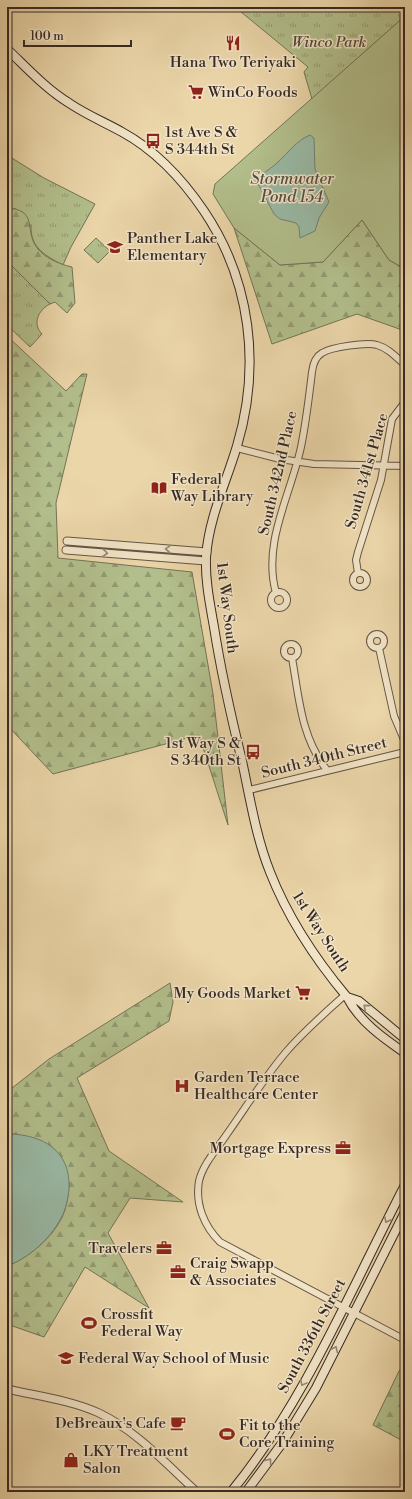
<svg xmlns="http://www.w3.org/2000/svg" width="412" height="1499" font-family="'Libre Bodoni',serif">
	<defs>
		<pattern id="grass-tufts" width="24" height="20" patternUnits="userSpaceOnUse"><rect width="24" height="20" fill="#b2bf8c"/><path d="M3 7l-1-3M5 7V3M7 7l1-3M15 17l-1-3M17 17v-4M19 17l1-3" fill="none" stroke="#929b72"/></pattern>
		<pattern id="forest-firs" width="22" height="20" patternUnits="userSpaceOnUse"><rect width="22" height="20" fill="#b2bf8c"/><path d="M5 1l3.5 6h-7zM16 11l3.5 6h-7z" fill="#929b72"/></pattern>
	</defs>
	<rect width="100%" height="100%" fill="#ebd6a9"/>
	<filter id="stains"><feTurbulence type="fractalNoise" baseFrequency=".005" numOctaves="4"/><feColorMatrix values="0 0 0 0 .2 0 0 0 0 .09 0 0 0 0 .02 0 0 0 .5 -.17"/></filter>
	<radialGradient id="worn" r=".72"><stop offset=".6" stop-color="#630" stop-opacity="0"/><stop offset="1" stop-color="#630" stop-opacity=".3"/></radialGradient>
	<path fill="url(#grass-tufts)" stroke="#747458" d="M235,7H280L320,10L357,7H405V16L312,99L304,72L308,67Z
		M7,155L44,178L95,204L71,247L63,265C46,256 30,248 31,226L16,209L7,208Z
		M96,238L110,251L98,263L84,250Z
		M7,261L50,304C38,310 32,324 42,334L30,347L7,325Z"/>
	<path fill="url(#forest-firs)" stroke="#747458" d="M7,208C36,210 26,226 34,243C40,256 58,264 72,267L75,303L67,313L55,302L50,304L7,261Z
		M362,220L389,260L405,269V331L357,314L272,344L234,228L280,265L323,262Z
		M7,336L66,391L82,374H87L56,503L58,558L192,572L213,694L228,825L199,735L53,774L7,725Z
		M170,983L173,1002L169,1021L77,1078L109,1151L183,1202L130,1198L108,1233L149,1308L85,1267L44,1337L7,1324V1266C31,1257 60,1232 66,1206C68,1198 69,1190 69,1182L41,1141L16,1134H7V1092L49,1059Z
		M405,1365V1442L373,1425L399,1371Z"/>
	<path fill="#b2bf8c" stroke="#747458" d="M405,16V269L389,260L362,220L323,262L280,265L234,228L213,194L215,184Z"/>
	<path fill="#99b9a5" stroke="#728072" d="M310,135L314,138L315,169L329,202L319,218L315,231L300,238L299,227L296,223L280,219L274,214L257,182C262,172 270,170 278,162C289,152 296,141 310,135Z
		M7,1134C42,1134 71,1150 69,1189C68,1199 66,1209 61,1218C50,1239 29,1258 7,1266Z"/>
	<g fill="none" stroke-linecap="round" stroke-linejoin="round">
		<defs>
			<path id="minor" d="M237,448L280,459L314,464L405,466
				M353 580a7 7 0 1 1 14 0a7 7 0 1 1-14 0Z
				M358,573L356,560L358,552L381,480L392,419L405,402
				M271 600a8 8 0 1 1 16 0a8 8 0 1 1-16 0Z
				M276,593C262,543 291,494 301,447C306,423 309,397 312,372C313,364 315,357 322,353C331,347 367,342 377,345C388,348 396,357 405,365
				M370 641a7 7 0 1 1 14 0a7 7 0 1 1-14 0Z
				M284 651a7 7 0 1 1 14 0a7 7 0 1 1-14 0Z
				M379,648L394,716L405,742
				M292,658C299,697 301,738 327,770
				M249,790L405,752
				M345,995C325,1013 304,1031 286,1052C264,1078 246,1107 227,1134C217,1149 203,1164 199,1181C195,1204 204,1226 220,1242L405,1340"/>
			<path id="tertiary" d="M67,541L207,552
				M66,550L206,561
				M7,1389C37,1396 71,1400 99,1413C137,1431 166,1464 197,1492"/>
			<path id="secondary" d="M7,49C27,68 46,89 69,103C85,114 104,122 122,132C155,150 183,180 204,211C251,281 261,366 237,446C226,483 209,517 206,557C205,580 210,604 214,627C221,672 231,716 242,761C250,798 256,837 270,872C288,918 316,960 347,997C359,1021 383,1038 405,1053
				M347,997L359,1001L405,1039
				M231,1492C304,1403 352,1287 405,1185
				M246,1492L283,1442L316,1388L405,1212"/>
		</defs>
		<use href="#minor" stroke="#645546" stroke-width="8"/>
		<use href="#tertiary" stroke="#645546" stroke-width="9"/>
		<use href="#secondary" stroke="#372a25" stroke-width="10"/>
		<use href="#minor" stroke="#f2e4c7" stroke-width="6"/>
		<use href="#tertiary" stroke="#f2e4c7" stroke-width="7"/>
		<use href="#secondary" stroke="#f2e4c7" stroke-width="8"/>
	</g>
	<defs><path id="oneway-chevron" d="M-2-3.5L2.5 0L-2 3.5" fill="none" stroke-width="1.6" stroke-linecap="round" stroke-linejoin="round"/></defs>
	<g stroke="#948776">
		<use href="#oneway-chevron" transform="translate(168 549) rotate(-176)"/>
		<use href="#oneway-chevron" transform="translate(105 553) rotate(5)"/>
		<use href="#oneway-chevron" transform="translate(366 1007) rotate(-140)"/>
		<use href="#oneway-chevron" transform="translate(387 1220) rotate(117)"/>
		<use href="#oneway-chevron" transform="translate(335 1349) rotate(-64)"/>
		<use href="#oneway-chevron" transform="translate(303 1383) rotate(118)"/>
		<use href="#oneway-chevron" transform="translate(269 1461) rotate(-54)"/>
	</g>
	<defs>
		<symbol id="restaurant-bare" viewBox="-9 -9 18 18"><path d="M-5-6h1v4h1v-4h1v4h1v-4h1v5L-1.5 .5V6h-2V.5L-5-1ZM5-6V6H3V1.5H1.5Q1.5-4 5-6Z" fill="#8f2418" stroke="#f2e4c7" stroke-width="2.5" paint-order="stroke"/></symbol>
		<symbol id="supermarket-bare" viewBox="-9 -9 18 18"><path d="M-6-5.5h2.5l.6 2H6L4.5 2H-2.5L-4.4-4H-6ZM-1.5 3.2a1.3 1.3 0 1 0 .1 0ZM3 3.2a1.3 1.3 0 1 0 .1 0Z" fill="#8f2418" stroke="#f2e4c7" stroke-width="2.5" paint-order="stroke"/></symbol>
		<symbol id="bus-bare" viewBox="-9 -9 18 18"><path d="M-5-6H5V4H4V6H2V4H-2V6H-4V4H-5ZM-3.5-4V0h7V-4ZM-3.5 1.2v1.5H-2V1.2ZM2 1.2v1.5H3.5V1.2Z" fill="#8f2418" stroke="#f2e4c7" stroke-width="2.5" paint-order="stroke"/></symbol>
		<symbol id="school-bare" viewBox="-9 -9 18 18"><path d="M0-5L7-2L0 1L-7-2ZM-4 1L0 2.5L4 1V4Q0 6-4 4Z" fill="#8f2418" stroke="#f2e4c7" stroke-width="2.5" paint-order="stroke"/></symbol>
		<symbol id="library-bare" viewBox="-9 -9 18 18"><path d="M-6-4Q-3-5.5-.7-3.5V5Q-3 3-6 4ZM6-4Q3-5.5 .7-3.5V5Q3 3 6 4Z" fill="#8f2418" stroke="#f2e4c7" stroke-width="2.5" paint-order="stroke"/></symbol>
		<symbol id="hospital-bare" viewBox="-9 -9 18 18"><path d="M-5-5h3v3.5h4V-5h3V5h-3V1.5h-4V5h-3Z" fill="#8f2418" stroke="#f2e4c7" stroke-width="2.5" paint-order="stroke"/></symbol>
		<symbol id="office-bare" viewBox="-9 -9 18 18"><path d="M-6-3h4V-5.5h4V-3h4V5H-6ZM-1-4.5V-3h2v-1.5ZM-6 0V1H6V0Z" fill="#8f2418" stroke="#f2e4c7" stroke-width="2.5" paint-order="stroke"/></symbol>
		<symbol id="stadium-bare" viewBox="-9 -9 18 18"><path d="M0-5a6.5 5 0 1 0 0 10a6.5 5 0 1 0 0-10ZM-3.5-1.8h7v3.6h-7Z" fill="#8f2418" stroke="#f2e4c7" stroke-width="2.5" paint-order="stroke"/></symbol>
		<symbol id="cafe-bare" viewBox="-9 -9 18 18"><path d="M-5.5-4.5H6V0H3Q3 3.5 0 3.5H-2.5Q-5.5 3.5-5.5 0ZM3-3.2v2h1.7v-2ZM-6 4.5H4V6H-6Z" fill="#8f2418" stroke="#f2e4c7" stroke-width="2.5" paint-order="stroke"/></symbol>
		<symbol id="shop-bare" viewBox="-9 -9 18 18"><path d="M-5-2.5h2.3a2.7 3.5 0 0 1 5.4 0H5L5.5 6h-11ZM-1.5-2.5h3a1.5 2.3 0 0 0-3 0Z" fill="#8f2418" stroke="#f2e4c7" stroke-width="2.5" paint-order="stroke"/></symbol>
	</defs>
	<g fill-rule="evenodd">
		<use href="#restaurant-bare" x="222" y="32" width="22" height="22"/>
		<use href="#supermarket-bare" x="185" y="81" width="22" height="22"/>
		<use href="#bus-bare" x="142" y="130" width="22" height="22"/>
		<use href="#school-bare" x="104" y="236" width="22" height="22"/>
		<use href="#library-bare" x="148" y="477" width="22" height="22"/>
		<use href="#bus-bare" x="242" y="741" width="22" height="22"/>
		<use href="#supermarket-bare" x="292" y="982" width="22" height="22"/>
		<use href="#hospital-bare" x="171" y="1075" width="22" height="22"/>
		<use href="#office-bare" x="332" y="1137" width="22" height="22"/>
		<use href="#office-bare" x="153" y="1237" width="22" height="22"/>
		<use href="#office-bare" x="167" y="1261" width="22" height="22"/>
		<use href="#stadium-bare" x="78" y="1312" width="22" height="22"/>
		<use href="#school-bare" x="55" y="1347" width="22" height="22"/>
		<use href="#cafe-bare" x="167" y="1412" width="22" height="22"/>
		<use href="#stadium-bare" x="216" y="1423" width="22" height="22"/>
		<use href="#shop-bare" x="60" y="1449" width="22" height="22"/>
	</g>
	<g text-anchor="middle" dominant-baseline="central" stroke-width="3" stroke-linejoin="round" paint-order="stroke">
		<g font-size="15" font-style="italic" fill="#50483a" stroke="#f2e4c7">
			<text x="329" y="42">Winco Park</text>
		</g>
		<g font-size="15" fill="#372a25" stroke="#f2e4c7" text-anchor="start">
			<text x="233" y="62" text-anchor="middle">Hana Two Teriyaki</text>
			<text x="208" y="92">WinCo Foods</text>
			<text x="165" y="132">1st Ave S &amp;<tspan x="165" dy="17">S 344th St</tspan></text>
			<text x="127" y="238">Panther Lake<tspan x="127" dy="17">Elementary</tspan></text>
			<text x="171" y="479">Federal<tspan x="171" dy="17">Way Library</tspan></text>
			<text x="241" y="743" text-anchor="end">1st Way S &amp;<tspan x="241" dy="17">S 340th St</tspan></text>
			<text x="291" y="993" text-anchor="end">My Goods Market</text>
			<text x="194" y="1077">Garden Terrace<tspan x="194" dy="17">Healthcare Center</tspan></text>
			<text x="331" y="1148" text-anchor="end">Mortgage Express</text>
			<text x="152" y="1248" text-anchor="end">Travelers</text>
			<text x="190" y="1263">Craig Swapp<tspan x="190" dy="17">&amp; Associates</tspan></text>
			<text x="101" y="1314">Crossfit<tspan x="101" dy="17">Federal Way</tspan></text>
			<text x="78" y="1358">Federal Way School of Music</text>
			<text x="166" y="1423" text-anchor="end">DeBreaux's Cafe</text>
			<text x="239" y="1425">Fit to the<tspan x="239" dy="17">Core Training</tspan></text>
			<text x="83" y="1451">LKY Treatment<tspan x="83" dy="17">Salon</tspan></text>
		</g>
		<g font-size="15" fill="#372a25" stroke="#f2e4c7">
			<text transform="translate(367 471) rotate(-74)">South 341st Place</text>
			<text transform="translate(278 473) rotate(-77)">South 342nd Place</text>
			<text transform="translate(227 608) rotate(83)">1st Way South</text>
			<text transform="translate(324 758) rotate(-14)">South 340th Street</text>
			<text transform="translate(321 932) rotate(57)">1st Way South</text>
			<text transform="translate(312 1336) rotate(-62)">South 336th Street</text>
		</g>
		<g font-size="16" font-style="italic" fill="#504e45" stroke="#f2e4c7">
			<text x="292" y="179">Stormwater<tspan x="292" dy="18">Pond 154</tspan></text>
		</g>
	</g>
	<rect width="412" height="1499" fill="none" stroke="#ebd6a9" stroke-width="24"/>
	<rect x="8" y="8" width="396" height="1483" fill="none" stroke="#372a25" stroke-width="2"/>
	<rect x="12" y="12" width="388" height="1475" fill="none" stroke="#372a25"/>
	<path d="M24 40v6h107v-6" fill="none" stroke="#372a25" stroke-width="2"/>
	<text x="30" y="40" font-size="12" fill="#372a25" stroke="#f2e4c7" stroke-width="3" paint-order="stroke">100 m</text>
	<rect width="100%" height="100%" filter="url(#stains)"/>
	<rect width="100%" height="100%" fill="url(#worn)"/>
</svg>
